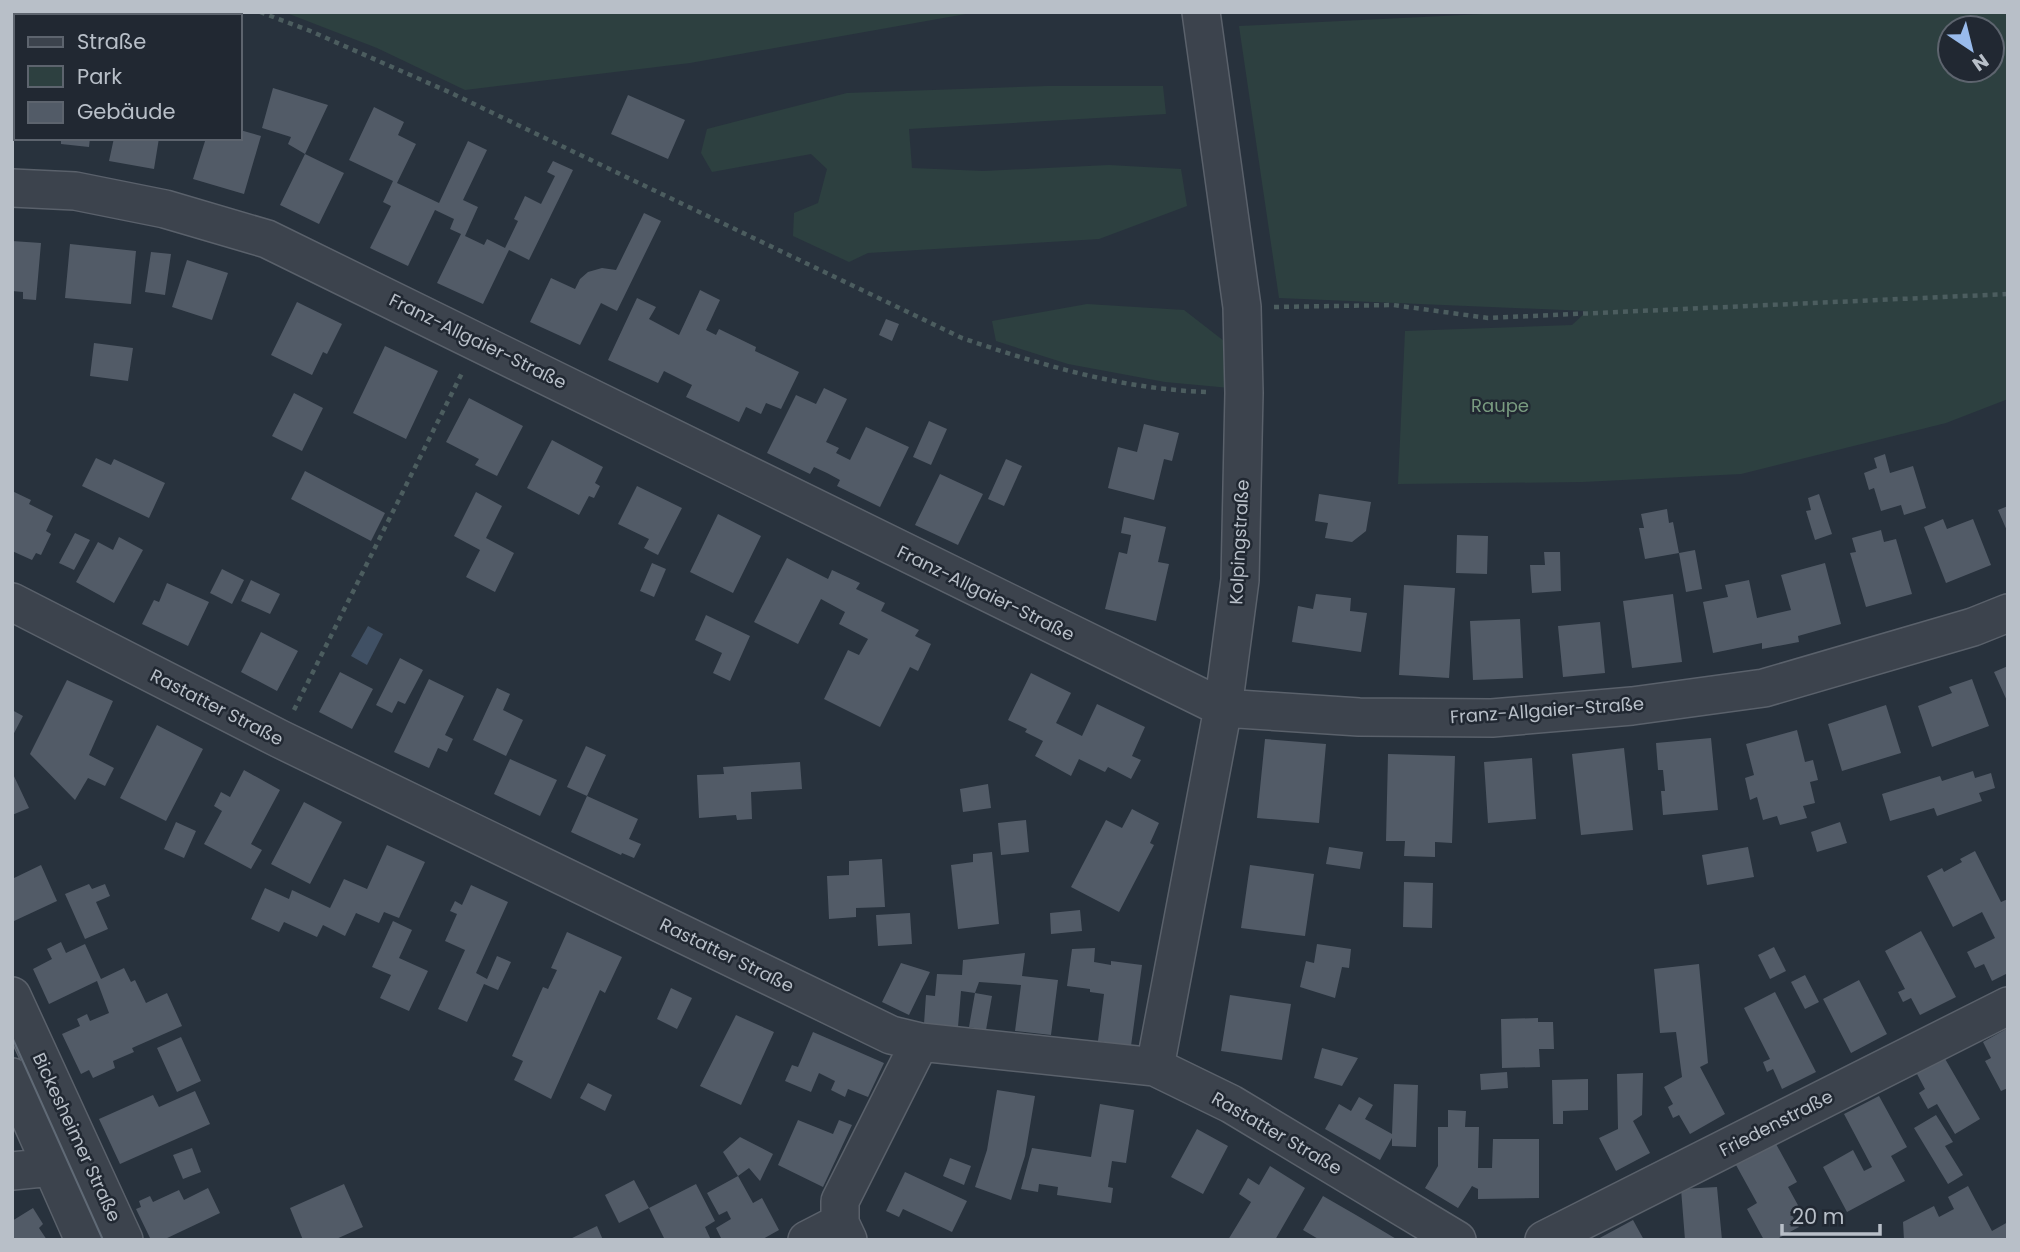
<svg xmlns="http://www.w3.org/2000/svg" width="2020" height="1252" font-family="Poppins,sans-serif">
	<rect width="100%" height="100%" fill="#28323d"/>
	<path fill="#2d4040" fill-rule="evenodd" d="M284,12H977L690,63L465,90L377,48Z
		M1524,12H2008V399L1946,423L1741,474L1583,482L1398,484L1405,331L1572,325L1587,311L1279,298L1239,26ZM1992,28V70H1950V28Z
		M1047,86H1163L1166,114L909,129L912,168L984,171L1109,165L1181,169L1187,206L1099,239L868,253L849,262L793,236L794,213L818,203L827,169L811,154L712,172L701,153L707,129L847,93Z
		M1087,304L1184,310L1224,341L1230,388L1165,382L1068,364L996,341L992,321Z"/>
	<path fill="#405064" d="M368,626L383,634L367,665L351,656Z"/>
	<path fill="#525b67" d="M12,36H16V66H12Z
		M273,88L328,105L305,154L344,173L319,224L280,205L305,154L288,144L291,137L262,128Z
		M628,95L685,120L668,159L611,134Z
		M374,107L404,122L398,135L416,144L397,183L439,203L468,141L487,150L463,200L478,207L465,236L484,245L487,239L505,248L518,221L514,219L525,196L541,204L555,176L547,172L553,161L573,170L529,260L509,250L483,304L437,283L461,234L450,229L454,219L435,210L408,266L370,248L391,206L383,202L393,181L349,160Z
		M240,130L261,136L244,194L193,179L206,138H240Z
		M61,138H90L89,147L61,144Z
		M114,138H159L154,169L109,161Z
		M644,213L661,221L617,311L601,303L580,345L530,322L551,278L575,289L580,279L588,272L602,268L616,270Z
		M12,241L41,243L36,300L23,299V292L12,291Z
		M70,244L136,251L131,304L65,298Z
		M151,252L171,254L165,295L145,292Z
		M187,260L228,273L212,320L172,307Z
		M700,290L720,300L706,330L716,335L719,329L756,347L755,351L799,372L781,409L766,403L761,414L746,407L739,422L686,397L692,385L664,371L658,383L608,360L637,298L656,307L649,319L679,335Z
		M297,302L342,324L327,354L323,352L312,375L271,355Z
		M886,319L899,324L892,341L879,335Z
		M94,343L133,348L128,381L90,376Z
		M385,346L438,371L406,439L353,413Z
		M824,388L847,399L826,442L839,448L836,453L850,460L866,427L909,447L880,507L837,486L840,480L827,473L814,467L810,474L767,453L796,395L816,404Z
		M294,393L323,408L302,451L272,436Z
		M469,398L523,426L497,476L475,465L479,459L446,442Z
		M929,421L947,429L931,465L913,457Z
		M1144,424L1179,433L1172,461L1164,459L1154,500L1108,488L1118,447L1137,452Z
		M552,440L603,467L595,483L600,486L594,498L589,496L579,515L527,488Z
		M1885,454L1890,473L1913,466L1926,508L1904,515L1901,505L1881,511L1874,488L1869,490L1864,473L1877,468L1874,458Z
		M96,458L111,465L114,459L165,483L149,518L82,486Z
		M1006,459L1022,466L1004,506L988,499Z
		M305,471L385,513L371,541L291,499Z
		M940,474L983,494L958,545L915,525Z
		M637,486L682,508L658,555L644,548L649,539L618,524Z
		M12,491L31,500L29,504L53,516L46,531L51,534L41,555L36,553L32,560L12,551Z
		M476,492L502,506L486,538L514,553L495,592L466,577L480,550L454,536Z
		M1319,494L1371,502L1366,531L1352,542L1325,538L1328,523L1315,521Z
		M1819,494L1832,534L1815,540L1806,511L1811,510L1808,498Z
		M2008,506V533L1998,510Z
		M1667,509L1669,523L1673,522L1679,553L1695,550L1702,589L1686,592L1679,553L1645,559L1639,528H1644L1641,514Z
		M718,514L761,536L733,593L690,572Z
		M1124,517L1166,527L1158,562L1169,564L1156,621L1105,609L1119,552L1127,554L1131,535L1121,533Z
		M1943,519L1947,529L1973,519L1991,565L1946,583L1924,527Z
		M1881,530L1884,542L1896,539L1912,594L1866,607L1850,553L1856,552L1852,538Z
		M75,533L90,540L74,570L59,563Z
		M1457,535L1488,536L1487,574L1456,573Z
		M119,537L143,550L114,603L76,582L98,542L113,550Z
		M1544,552H1560L1561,591L1532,593L1530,565H1545Z
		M787,558L828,579L832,570L860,583L856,589L885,603L881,611L919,630L915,636L931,644L918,671L910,667L880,727L824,699L848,650L859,655L868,639L839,624L845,612L821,599L798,644L754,622Z
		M652,563L666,569L654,597L640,591Z
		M1825,563L1841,624L1798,636L1799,642L1762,649V643L1713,653L1703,602L1728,597L1725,585L1749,580L1757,618L1791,610L1781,575Z
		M222,569L244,580L232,604L210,593Z
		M251,580L280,594L270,614L241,601Z
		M167,583L209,602L188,646L142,624L154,600L159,602Z
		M1404,585L1455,588L1449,678L1399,675Z
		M1316,594L1351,598L1350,611L1367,613L1361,652L1292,642L1298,606L1313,609Z
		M1673,594L1682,662L1632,668L1623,601Z
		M706,615L750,636L730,681L713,673L722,653L695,640Z
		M1520,619L1523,678L1473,680L1470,621Z
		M1600,622L1605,673L1563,677L1558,626Z
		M261,632L298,651L277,691L241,672Z
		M400,658L423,670L405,704L398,701L392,713L376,705Z
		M2008,666V703L1994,672Z
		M340,672L373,689L352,729L319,712Z
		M1031,673L1071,693L1056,723L1082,736L1097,704L1145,727L1132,756L1141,760L1131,779L1108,767L1105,772L1079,759L1071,776L1035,756L1043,741L1025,732L1027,729L1008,720Z
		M429,679L464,696L445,735L453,739L447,752L438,748L429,768L394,752Z
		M1972,679L1989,726L1932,747L1918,706L1952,693L1949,687Z
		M67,680L113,701L89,755L114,768L105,786L88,778L75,800L30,754Z
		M497,688L510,694L503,710L523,720L506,756L473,740Z
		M1886,705L1901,753L1842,771L1828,724Z
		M12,710L23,716L12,737Z
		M157,725L203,749L166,821L120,798Z
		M1797,730L1805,762L1813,760L1818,780L1810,782L1815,803L1803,806L1807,818L1780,825L1777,816L1763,820L1757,797L1750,800L1745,778L1754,775L1746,744Z
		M1711,738L1718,810L1663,815L1661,791H1665L1663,770H1658L1656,743Z
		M1265,739L1326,744L1319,823L1257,818Z
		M586,746L606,755L587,796L567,787Z
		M1624,748L1633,830L1581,835L1572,754Z
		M1388,754L1455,756L1452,843L1435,842V857L1404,856L1405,841H1386Z
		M1532,758L1536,819L1488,823L1484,762Z
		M510,759L557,780L540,816L494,794Z
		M800,762L802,789L751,792L752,819L737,820L736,815L699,818L697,775L724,774L723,767Z
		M244,770L280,790L251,844L262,850L251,869L204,844L222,811L214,806L221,792L230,797Z
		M1973,771L1975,778L1991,773L1995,788L1979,793L1982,801L1937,816L1934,808L1890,821L1882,794L1940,776L1942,781Z
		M12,772L29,808L12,815Z
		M988,784L991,808L963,812L960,789Z
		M587,796L638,819L629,839L641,844L634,858L622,853L621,855L571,832Z
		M304,802L342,822L310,884L271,864Z
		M1132,809L1159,823L1150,843L1154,845L1119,912L1071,887L1106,820L1122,828Z
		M1026,820L1029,852L1001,855L998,823Z
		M176,822L196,831L184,858L164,849Z
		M1840,822L1847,843L1817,852L1811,832Z
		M387,845L425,862L399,918L384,912L379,923L356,913L345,936L323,925L317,937L284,922L279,932L251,919L265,888L289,899L292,890L330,908L344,879L367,889Z
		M1329,847L1363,852L1360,869L1326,864Z
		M1748,847L1754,877L1707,885L1702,855Z
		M1975,851L2001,902L2008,899V973L1992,981L1984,964L1975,968L1967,952L1995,938L1982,912L1953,927L1927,876L1942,868L1944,872L1962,862L1960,859Z
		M992,852L999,924L958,929L951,865L973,862V854Z
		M882,859L885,907L856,908V917L829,919L827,876L849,875V861Z
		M41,865L57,901L14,921L12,879Z
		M1250,865L1314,874L1305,936L1241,928Z
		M1404,882L1433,883L1432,928L1403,927Z
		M89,884L92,889L105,884L110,896L96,902L108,929L85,939L65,894Z
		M471,885L508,902L476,973L487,979L497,956L511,962L498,990L484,984L467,1022L438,1009L465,950L445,941L457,914L450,911L455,901L462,905Z
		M1080,910L1082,931L1051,934L1050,913Z
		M910,913L912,944L878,946L876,915Z
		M393,921L412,930L399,958L428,971L409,1011L380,998L391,975L372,967Z
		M1921,931L1956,997L1920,1015L1911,998L1903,1002L1898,992L1905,989L1885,951Z
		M567,932L622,957L605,993L600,990L551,1099L514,1080L523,1061L512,1056L543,987L548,989L557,970L551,968Z
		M61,942L66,953L85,944L101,979L124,968L131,982L135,980L146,1003L167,993L182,1026L132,1048L134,1052L113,1061L115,1068L93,1078L89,1070L81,1074L62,1034L80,1026L77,1019L87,1014L90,1021L109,1013L97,981L49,1004L33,969L52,959L47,949Z
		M1317,944L1351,949L1349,968L1342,967L1335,998L1300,987L1306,961L1314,963Z
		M1774,947L1786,971L1770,979L1758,955Z
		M1095,948L1094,962L1111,965V961L1142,965L1131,1046L1098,1041L1104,994L1090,992V989L1067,986L1072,949Z
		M1025,953L1022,976L1058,980L1051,1035L1015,1031L1021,985L979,982L975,993L961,991L958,1027L924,1024L926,995L935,996L937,974L962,975L963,960Z
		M901,963L930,972L909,1015L882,1002Z
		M1699,964L1708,1063L1700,1067L1725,1114L1690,1134L1679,1115L1673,1118L1668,1107L1673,1104L1664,1087L1682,1077L1676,1032L1660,1033L1654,969Z
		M1805,975L1819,1002L1805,1009L1791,982Z
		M1859,980L1887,1034L1851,1053L1823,999Z
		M671,988L692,998L677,1029L657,1019Z
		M1775,992L1816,1072L1782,1089L1773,1069L1767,1072L1763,1062L1770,1059L1744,1008Z
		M975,993L992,996L986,1030L969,1027Z
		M1230,995L1291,1004L1282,1060L1221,1051Z
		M736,1015L774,1032L741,1105L700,1086Z
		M1538,1018V1022H1553L1554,1049H1539L1540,1067L1502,1068L1501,1019Z
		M2008,1028V1088L2001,1091L1985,1061L1991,1058L1983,1042Z
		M813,1032L884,1063L868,1097L848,1089L845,1097L831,1090L835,1081L819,1073L811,1092L785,1081L792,1065L798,1067Z
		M181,1037L201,1081L177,1092L157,1048Z
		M1322,1048L1358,1058L1342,1086L1314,1078Z
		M1944,1057L1980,1119L1955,1134L1937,1104L1928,1109L1919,1093L1925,1089L1917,1074Z
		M1507,1072L1508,1088L1481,1090L1480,1074Z
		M1643,1073L1642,1115L1633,1121L1650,1153L1616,1171L1599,1138L1618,1129L1617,1074Z
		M1588,1079V1110L1563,1111V1124H1553L1552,1080Z
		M588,1083L612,1095L605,1111L580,1098Z
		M1394,1084L1418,1085L1416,1147L1392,1146V1138L1380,1160L1325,1129L1339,1104L1351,1111L1359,1097L1373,1105L1365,1119L1392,1134Z
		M997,1090L1035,1096L1025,1156L1011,1200L975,1187L987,1150Z
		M195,1091L210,1124L120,1164L99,1119L153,1095L159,1107Z
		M1879,1096L1907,1147L1891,1156L1905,1181L1847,1212L1823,1167L1853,1150L1864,1171L1872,1167L1844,1114Z
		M1100,1104L1134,1110L1126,1163L1112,1161L1108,1187L1113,1188L1111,1203L1057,1195L1058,1187L1039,1184L1038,1192L1021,1189L1032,1148L1091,1157Z
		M1448,1110L1466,1111L1465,1127H1479L1478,1168H1492L1493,1139H1539V1198L1478,1199V1189L1472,1186L1458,1208L1425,1188L1438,1166V1127H1448Z
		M1936,1115L1953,1142L1945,1146L1963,1175L1948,1184L1914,1128Z
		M798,1120L833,1134L839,1120L852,1125L823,1187L778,1165Z
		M1197,1129L1228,1146L1203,1194L1171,1177Z
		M740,1137L773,1154L760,1181L749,1168L738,1176L723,1152Z
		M1776,1144L1797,1182L1788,1187L1799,1207L1790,1212L1799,1227L1775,1240H1764L1747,1209L1757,1203L1736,1165Z
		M192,1148L201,1172L183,1179L173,1155Z
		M950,1158L971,1166L964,1185L943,1176Z
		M1270,1166L1305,1188L1275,1240H1228L1251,1202L1239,1194L1248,1178L1259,1185Z
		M905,1172L967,1201L952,1232L903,1209L899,1217L886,1211Z
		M738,1176L753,1203L762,1198L779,1230L761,1240H722L716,1228L731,1219L727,1211L719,1215L707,1193Z
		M634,1180L649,1208L619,1223L605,1195Z
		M344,1184L363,1227L334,1240H303L290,1208Z
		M696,1184L715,1221L705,1227L711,1240H665L649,1208Z
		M1968,1186L1992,1231L2008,1222V1240H1904L1903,1222L1934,1206L1939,1217L1954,1209L1948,1197Z
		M1717,1187L1722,1240H1685L1681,1189Z
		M208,1188L220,1213L163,1240H151L136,1209L141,1207L139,1201L150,1196L153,1202L179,1190L184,1200Z
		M1323,1196L1356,1215L1398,1240H1320L1303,1230Z
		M33,1208L43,1224L39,1228L47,1240H12V1221Z
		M1633,1220L1644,1240H1596Z
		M597,1226L603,1240H568Z"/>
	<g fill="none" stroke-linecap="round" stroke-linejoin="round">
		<defs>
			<path id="minor" d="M12,188L75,191L165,209L267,239L1223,708L1359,717L1492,718L1632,706L1764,688L1973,627L2008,613
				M12,602L280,739L891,1035L920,1042L1155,1067L1231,1104L1457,1240
				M12,996L124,1240
				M1155,1067L1223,708L1240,580L1244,393L1242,307L1201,12
				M12,1077L84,1240
				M12,1171L53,1167
				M807,1240L840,1223
				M848,1240L840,1223V1201L920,1042
				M1544,1240L2008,1006"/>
		</defs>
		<use href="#minor" stroke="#5a616b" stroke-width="40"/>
		<path stroke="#4c5d5f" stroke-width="4.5" stroke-dasharray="5 5" stroke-linecap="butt" d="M260,12L308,30L449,92L962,338C1041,365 1125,390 1209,392
			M1274,307L1393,305L1488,318L2008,294
			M294,710L462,373"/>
		<use href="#minor" stroke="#3c434d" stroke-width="37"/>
		<path stroke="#606a76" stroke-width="2" d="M12,1037L103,1240"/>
	</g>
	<g text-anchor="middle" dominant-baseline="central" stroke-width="5" stroke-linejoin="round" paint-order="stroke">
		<g font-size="18" fill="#b8bfc8" stroke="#212832">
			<text transform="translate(478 341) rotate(26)">Franz-Allgaier-Straße</text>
			<text transform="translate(1239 542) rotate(-87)">Kolpingstraße</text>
			<text transform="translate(986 593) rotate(26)">Franz-Allgaier-Straße</text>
			<text transform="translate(217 707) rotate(27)">Rastatter Straße</text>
			<text transform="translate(1547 710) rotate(-4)">Franz-Allgaier-Straße</text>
			<text transform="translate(727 955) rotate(26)">Rastatter Straße</text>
			<text transform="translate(1776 1123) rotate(-27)">Friedenstraße</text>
			<text transform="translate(1277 1133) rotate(30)">Rastatter Straße</text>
			<text transform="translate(77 1137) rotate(65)">Bickesheimer Straße</text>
		</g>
		<g font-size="18" fill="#799b80" stroke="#212832">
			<text x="1500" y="405">Raupe</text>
		</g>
	</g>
	<rect width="2020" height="1252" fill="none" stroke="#b8bfc8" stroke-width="28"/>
	<rect x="14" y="14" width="228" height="126" fill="#212832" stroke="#5d646e" stroke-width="2"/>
	<rect x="28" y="37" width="35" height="10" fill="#3c434d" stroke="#5d646e" stroke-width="2"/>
	<text x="77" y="49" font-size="21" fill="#b8bfc8">Straße</text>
	<rect x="28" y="66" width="35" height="21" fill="#2d4040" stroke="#5d646e" stroke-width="2"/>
	<text x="77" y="84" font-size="21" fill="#b8bfc8">Park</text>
	<rect x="28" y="102" width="35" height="21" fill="#525b67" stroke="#5d646e" stroke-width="2"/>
	<text x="77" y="119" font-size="21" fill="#b8bfc8">Gebäude</text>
	<g transform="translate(1971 49) rotate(145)"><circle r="33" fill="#212832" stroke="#5d646e" stroke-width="2"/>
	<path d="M0-5L12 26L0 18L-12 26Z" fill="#99bbec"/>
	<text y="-10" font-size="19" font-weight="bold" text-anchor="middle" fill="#b8bfc8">N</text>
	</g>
	<path d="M1782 1224v10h98v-10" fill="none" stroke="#b8bfc8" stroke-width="3.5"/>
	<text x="1792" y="1224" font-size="21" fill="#b8bfc8" stroke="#212832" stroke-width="5" paint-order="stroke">20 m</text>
</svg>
